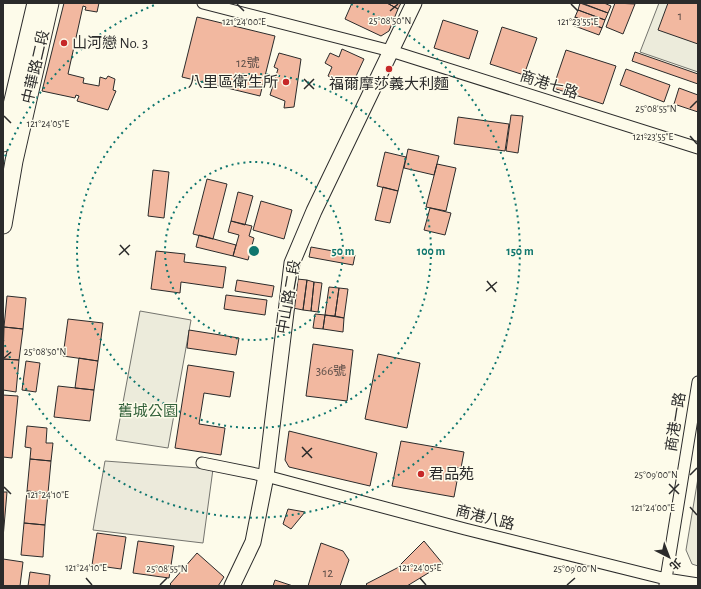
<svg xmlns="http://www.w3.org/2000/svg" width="701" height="589" font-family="'Alegreya Sans','Noto Sans TC',sans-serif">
	<rect width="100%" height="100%" fill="#fdfbea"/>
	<path fill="#ecebdb" stroke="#74746e" d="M659,3H698V72L640,52Z
		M140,311L191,320L168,448L116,440Z
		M698,478V566L692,564L686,550Z"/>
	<path fill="#eceadb" stroke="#74746e" d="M105,461L213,469L203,543L93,530Z"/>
	<path fill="#f2b8a0" stroke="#2b2b2b" d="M64,3H99L97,12L85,10L86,7L83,6L68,74L84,78L83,83L99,86L100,77L106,79L108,76L115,79L113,90L116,91L108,110L77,101L79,96L76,95L75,98L42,91Z
		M352,3H387L398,9L389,31L381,36L345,19Z
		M387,3H401L398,9Z
		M580,3L608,13L605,20L578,10Z
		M582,3H604L611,6L608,13Z
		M615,3L635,4L623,34L606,27Z
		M668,3H698V44L658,30Z
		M578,10L605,20L602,28L575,17Z
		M197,17L275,36L260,96L182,77Z
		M575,17L602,28L599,35L572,25Z
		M443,20L478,31L469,59L434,48Z
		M502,27L537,38L524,75L490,64Z
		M342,49L364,59L351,87L328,76L332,67L325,63L330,53L339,57Z
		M566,50L616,66L603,104L553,88Z
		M635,52L698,74V84L632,61Z
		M279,53L301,59L294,107L284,108L285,101L270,95L278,69L274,67Z
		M626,69L670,85L664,102L620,85Z
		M679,88L698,95V112L674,104Z
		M511,115L523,116L518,153L506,151Z
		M458,117L509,124L505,151L454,144Z
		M408,149L439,156L434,175L404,168Z
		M385,152L406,157L398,191L377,186Z
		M437,164L456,168L446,211L426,207Z
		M153,170L169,172L164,218L148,216Z
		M207,179L227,184L213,239L193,234Z
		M383,187L398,191L390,223L375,220Z
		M238,192L253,196L245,225L231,221Z
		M261,201L292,210L284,239L253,230Z
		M430,208L451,213L445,235L424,230Z
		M231,221L252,226L249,236L254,238L248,260L233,256L239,235L228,232Z
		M199,235L236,245L233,256L196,247Z
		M311,247L355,255L353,265L309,257Z
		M156,251L185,254L184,262L226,267L223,288L181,282L180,293L151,289Z
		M297,279L307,280L303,310L293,308Z
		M237,280L274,286L272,297L235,291Z
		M307,280L314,282L311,311L303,310Z
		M314,282L322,283L318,312L311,311Z
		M329,287L339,288L335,316L325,315Z
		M339,288L348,289L344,318L335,316Z
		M226,295L267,300L265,315L224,309Z
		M7,296L26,298L23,329L4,327Z
		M315,314L325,315L323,329L313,328Z
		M325,315L344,318L343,332L323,329Z
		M68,319L103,323L98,361L63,356Z
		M4,327L23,329L19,360L3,359Z
		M189,330L239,338L236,355L187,348Z
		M313,344L353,350L347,401L306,396Z
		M378,354L420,363L407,428L365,419Z
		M79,358L98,361L94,390L75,388Z
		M3,359L19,360L16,392L3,390Z
		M26,361L40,363L36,392L22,390Z
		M188,365L234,372L230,397L204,393L199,424L225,428L221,455L175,448Z
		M58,386L94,390L90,421L54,417Z
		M3,395L18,396L12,458L3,457Z
		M27,426L47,428L46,443H53L51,461L30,459L31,448L25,447Z
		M289,431L377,453L370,486L289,467L285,460Z
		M401,441L464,452L461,468L449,466L446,479L457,481L454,497L392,486Z
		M30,459L51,461L48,493L27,491Z
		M27,491L48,493L45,525L24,523Z
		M3,492H7L3,538Z
		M288,509L305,512L291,529L283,524Z
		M24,523L45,525L43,557L21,555Z
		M97,533L126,537L121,569L92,565Z
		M138,541L174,546L169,578L133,573Z
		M424,541L443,564L407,586H368L366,584L397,568Z
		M321,543L343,551L349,560L340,586H308Z
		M197,553L224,577L218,586H172L170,584Z
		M3,559L23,562L20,586H3Z
		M30,572L50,575L49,586H28Z
		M275,580L293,586H273Z"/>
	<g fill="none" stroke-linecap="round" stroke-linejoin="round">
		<defs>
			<path id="minor" d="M203,3L391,51L698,148
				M202,463L266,476L465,529L666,579L698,584
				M665,585L698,382"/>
			<path id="secondary" d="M232,586L253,542L266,476L292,263L314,211L414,3"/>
			<path id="primary" d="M3,143L36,3
				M3,225L14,161L50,3"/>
		</defs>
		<use href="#minor" stroke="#2b2b2b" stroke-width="13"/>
		<use href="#secondary" stroke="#2b2b2b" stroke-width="17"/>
		<use href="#primary" stroke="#2b2b2b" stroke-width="19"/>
		<use href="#minor" stroke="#fdfbea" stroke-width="11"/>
		<use href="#secondary" stroke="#fdfbea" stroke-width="15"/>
		<use href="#primary" stroke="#fdfbea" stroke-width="17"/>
	</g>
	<path fill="none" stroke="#2b2b2b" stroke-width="1.5" d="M237,4L244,11M571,4L578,11M390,11L398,4M304,79L314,89M304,89L314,79M690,108L697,101M4,116L11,123M690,136L697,144M120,245L129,255M119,255L130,245M487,281L496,292M486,291L497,282M4,358L11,352M302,447L312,458M302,457L312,448M690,475L697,468M669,484L679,494M4,487L11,494M669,494L679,484M690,507L697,515M86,578L92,585M420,578L426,585M160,585L167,578M567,585L575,578"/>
	<g fill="none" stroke="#0f766e" stroke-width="2" stroke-dasharray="2 4">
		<circle cx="254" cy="251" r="89"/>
		<circle cx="254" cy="251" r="177"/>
		<path d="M3 162A266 266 0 0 1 157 4M351 4A266 266 0 1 1 3 340"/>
	</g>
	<g fill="#c62828" stroke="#fdfbea" stroke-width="1.5">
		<circle cx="64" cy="43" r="4"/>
		<circle cx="389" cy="69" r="4"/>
		<circle cx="286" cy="82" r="4"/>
		<circle cx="421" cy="474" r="4"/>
	</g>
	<g text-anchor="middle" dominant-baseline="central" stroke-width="3" stroke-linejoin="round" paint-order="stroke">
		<g font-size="13" fill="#5d4e48">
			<text x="680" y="16">1</text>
			<text x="248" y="63">12號</text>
			<text x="331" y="371">366號</text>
			<text x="328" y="573">12</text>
		</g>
		<g font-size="15" fill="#2b2b2b" stroke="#fdfbea" text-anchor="start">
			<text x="72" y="43">山河戀 No. 3</text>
			<text x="278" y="82" text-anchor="end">八里區衛生所</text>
			<text x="389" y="84" text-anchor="middle">福爾摩莎義大利麵</text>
			<text x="429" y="474">君品苑</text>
		</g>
		<g font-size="15" fill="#2b2b2b" stroke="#fdfbea">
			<text transform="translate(36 67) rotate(-77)">中華路二段</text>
			<text transform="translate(549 85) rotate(18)">商港七路</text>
			<text transform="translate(289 297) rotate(-80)">中山路二段</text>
			<text transform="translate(676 422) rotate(-81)">商港一路</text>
			<text transform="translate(485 518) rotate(14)">商港八路</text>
		</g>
		<g font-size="15" fill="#34623c" stroke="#fdfbea">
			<text x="148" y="411">舊城公園</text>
		</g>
	</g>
	<g font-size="10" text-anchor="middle" fill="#2b2b2b" stroke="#fdfbea" stroke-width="3" stroke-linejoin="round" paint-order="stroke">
		<text x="390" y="24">25°08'50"N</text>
		<text x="244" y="25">121°24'00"E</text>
		<text x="578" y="25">121°23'55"E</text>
		<text x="656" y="112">25°08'55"N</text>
		<text x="48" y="127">121°24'05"E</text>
		<text x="653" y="140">121°23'55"E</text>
		<text x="45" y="355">25°08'50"N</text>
		<text x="656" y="478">25°09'00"N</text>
		<text x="48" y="498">121°24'10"E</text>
		<text x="653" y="511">121°24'00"E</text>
		<text x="86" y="571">121°24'10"E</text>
		<text x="420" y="571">121°24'05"E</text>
		<text x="167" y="572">25°08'55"N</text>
		<text x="575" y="572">25°09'00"N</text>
	</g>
	<circle cx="254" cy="251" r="6" fill="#0f766e" stroke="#fdfbea" stroke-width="2"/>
	<g font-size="12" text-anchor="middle" font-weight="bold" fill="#0f766e" stroke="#fdfbea" stroke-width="3" stroke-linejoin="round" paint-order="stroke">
		<text x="343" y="255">50 m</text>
		<text x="431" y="255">100 m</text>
		<text x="520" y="255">150 m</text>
	</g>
	<rect width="701" height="589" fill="none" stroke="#2b2b2b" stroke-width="8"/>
	<g transform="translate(669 557) rotate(138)" stroke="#fdfbea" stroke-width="3" paint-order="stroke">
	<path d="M0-3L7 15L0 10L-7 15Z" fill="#2b2b2b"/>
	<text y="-6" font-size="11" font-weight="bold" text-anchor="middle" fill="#2b2b2b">北</text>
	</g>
</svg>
